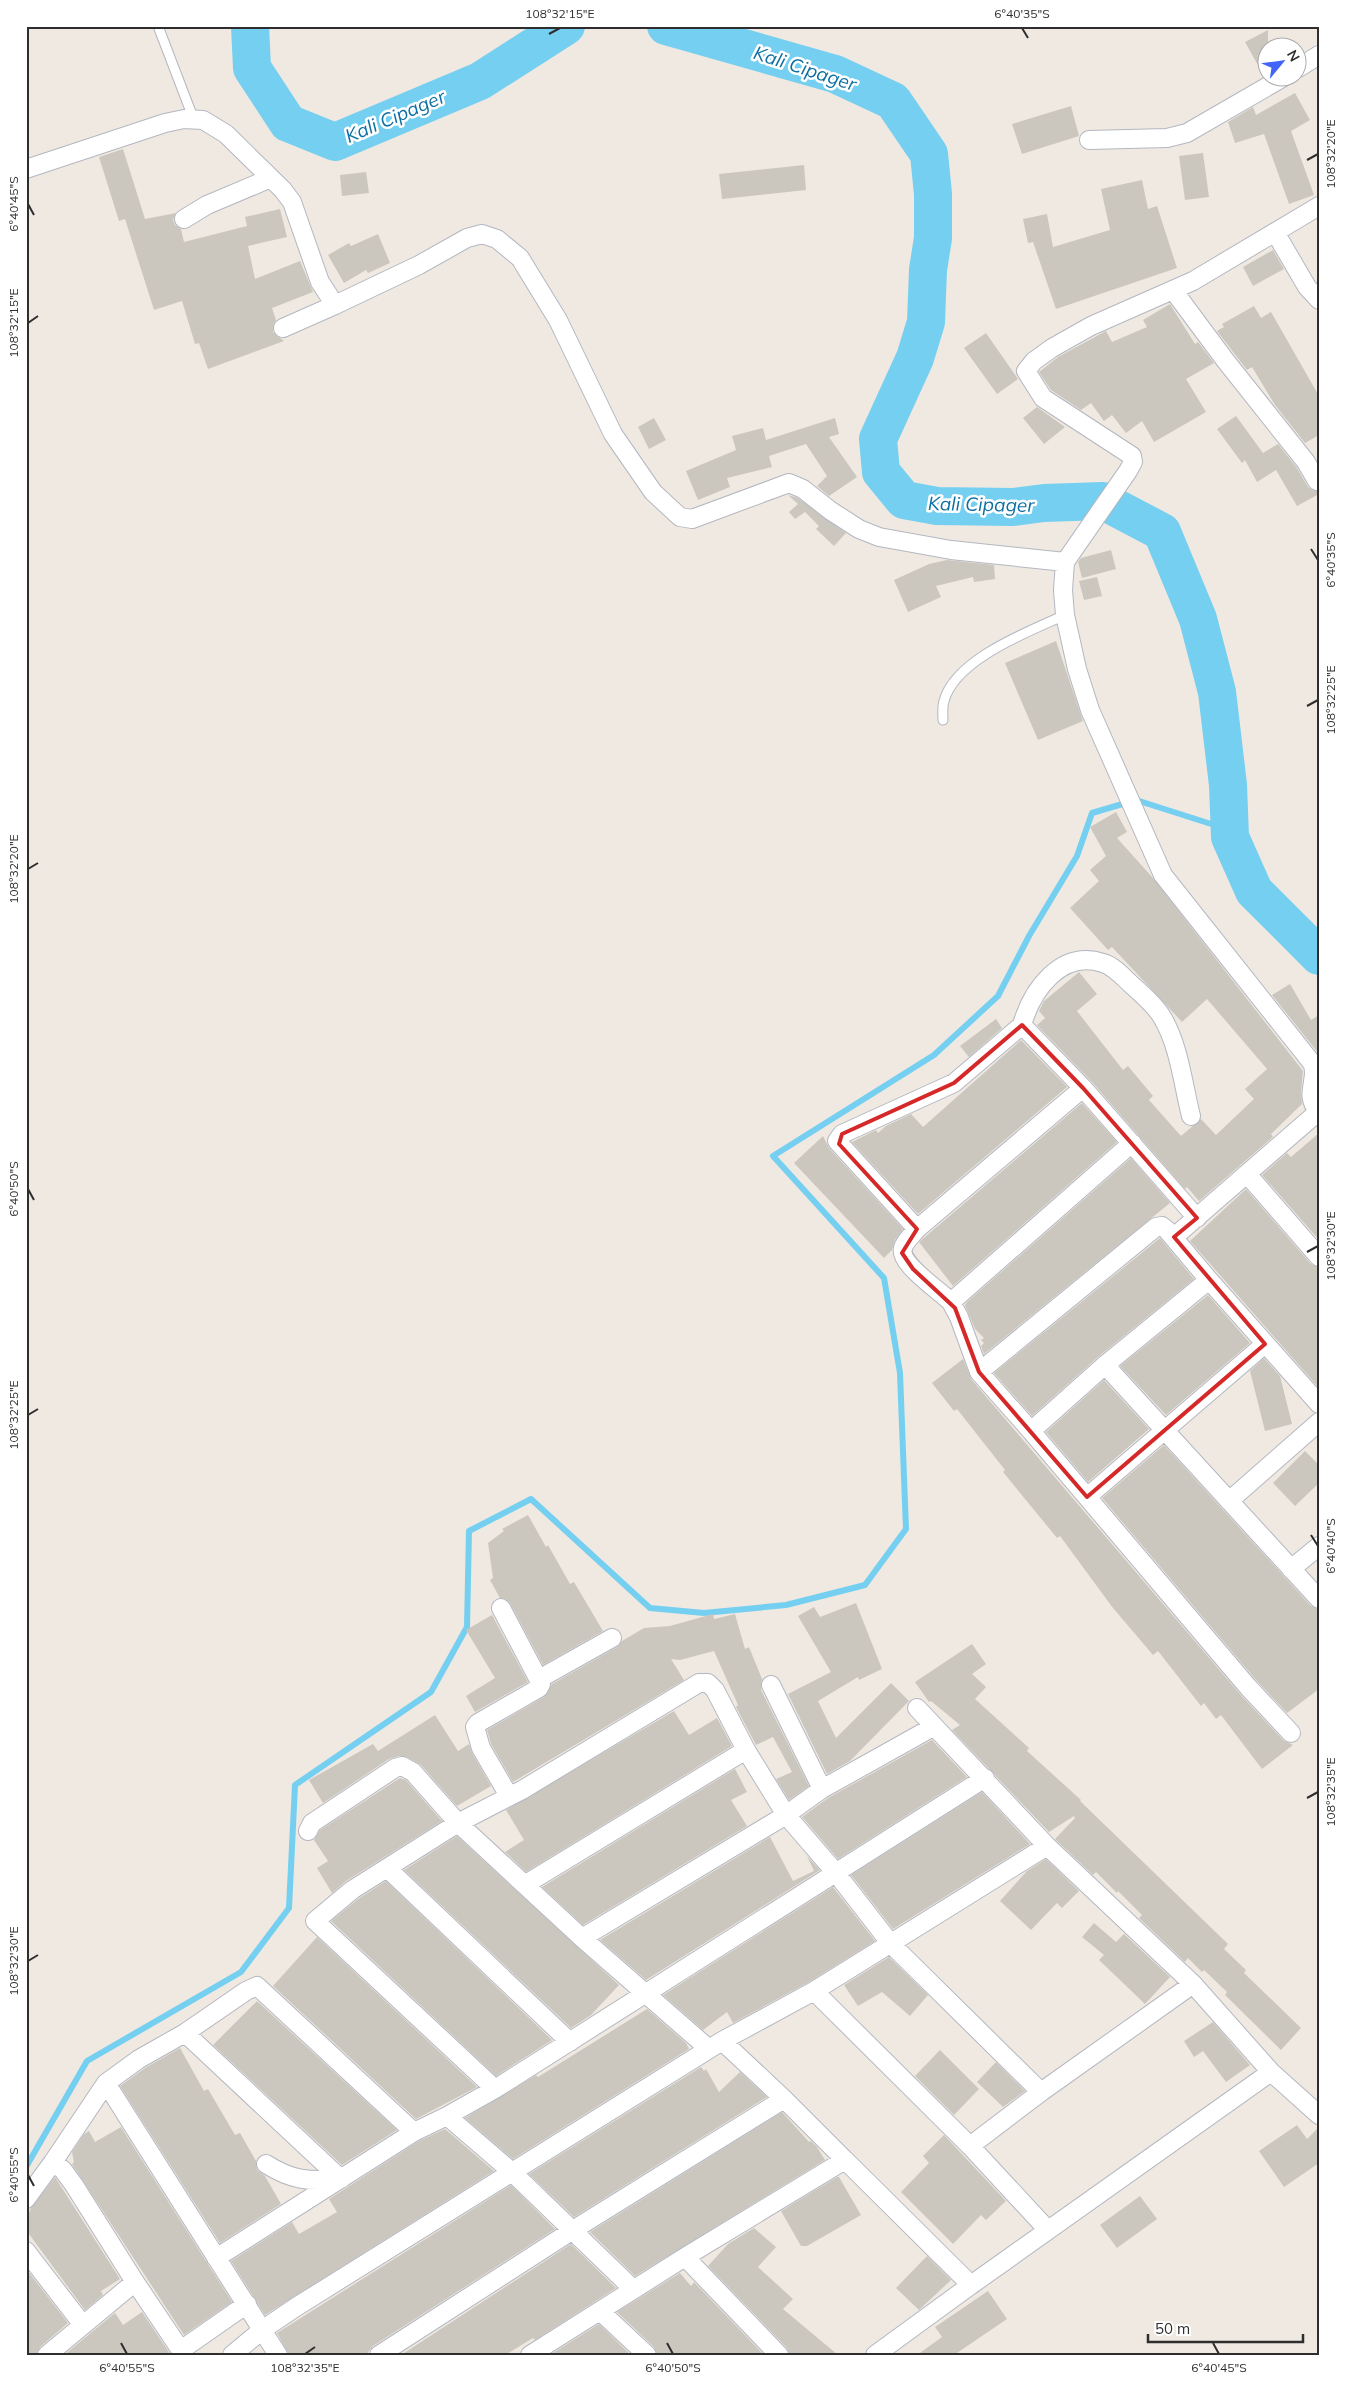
<svg xmlns="http://www.w3.org/2000/svg" width="1345" height="2381" font-family="Mulish,sans-serif">
	<rect width="100%" height="100%" fill="#efe9e1"/>
	<g fill="none" stroke-linecap="round" stroke-linejoin="round">
		<path stroke="#75cff0" stroke-width="6" d="M26,2167L87,2061L241,1972L289,1908L295,1785L431,1692L467,1627L469,1531L531,1499L650,1608L704,1613L786,1605L865,1585L906,1529L900,1373L884,1278L773,1156L934,1055L998,996L1029,936L1077,856L1092,813L1136,800L1230,830"/>
		<path stroke="#75cff0" stroke-width="38" d="M250,26L252,68L288,123L335,142L480,81L566,26
			M666,26L835,74L893,101L929,154L933,194V238L928,270L926,322L915,358L878,439L881,472L904,500L937,506L1013,507L1044,503L1103,501L1162,532L1198,619L1217,692L1228,785L1230,837L1254,891L1319,956"/>
	</g>
	<path fill="#cbc7bf" d="M1268,30V74L1264,76L1245,42Z
		M1295,93L1310,120L1291,131L1314,195L1289,204L1264,134L1235,143L1228,122L1253,107L1256,115Z
		M1071,106L1079,136L1022,154L1012,124Z
		M123,149L145,219L176,213L173,220L175,225L181,229L184,242L247,226L245,217L280,209L287,237L248,246L255,279L300,261L313,292L272,308L276,320L273,326V332L284,341L208,369L199,343L195,344L182,301L154,310L125,219L119,221L99,157Z
		M1203,153L1209,197L1185,200L1179,156Z
		M804,165L806,190L722,199L719,174Z
		M366,172L369,193L342,196L340,175Z
		M1142,180L1148,209L1157,206L1177,268L1056,309L1033,242L1028,243L1023,219L1047,214L1053,247L1110,230L1101,189Z
		M378,234L390,263L368,273L366,270L344,283L328,255L349,243L351,246Z
		M1273,250L1284,269L1253,286L1243,267Z
		M1170,304L1195,344L1198,342L1214,363L1186,379L1206,412L1154,442L1142,421L1126,433L1112,415L1104,421L1091,403L1081,410L1051,390L1039,372L1058,357L1106,331L1112,342L1147,327L1143,320Z
		M1254,306L1261,318L1271,312L1319,396V435L1305,443L1275,405L1252,367L1247,370L1217,331L1224,327L1222,324Z
		M986,333L1018,379L997,394L964,348Z
		M1037,407L1065,427L1044,444L1023,418Z
		M1236,416L1263,453L1278,444L1297,468L1308,487L1312,490L1319,491V494L1297,506L1276,470L1257,482L1245,460L1242,463L1217,429Z
		M654,418L666,440L649,449L638,427Z
		M835,418L839,434L829,437L857,477L829,496L817,486L827,476L806,444L769,456L772,467L727,478L730,487L698,500L686,471L736,450L732,436L763,428L766,440Z
		M788,495L798,498L846,533L834,546L816,529L819,526L805,512L795,519L789,512L798,504Z
		M1111,550L1116,569L1082,578L1078,562L1081,558Z
		M947,560L994,565L995,579L974,582L973,577L936,586L941,597L908,612L894,580L929,564Z
		M1097,577L1102,596L1084,600L1079,581Z
		M1056,641L1083,721L1038,740L1005,663Z
		M1116,812L1127,832L1117,838L1153,878L1303,1071L1301,1092L1302,1104L1271,1134L1273,1137L1199,1201L1187,1187L1185,1189L1091,1081L1037,1025L1045,1018L1039,1011L1044,1001L1079,972L1097,994L1077,1011L1123,1070L1128,1066L1153,1096L1149,1100L1181,1136L1201,1119L1216,1135L1254,1099L1245,1089L1267,1069L1207,999L1182,1022L1112,947L1108,950L1070,908L1099,881L1090,870L1106,856L1090,827Z
		M1290,984L1311,1020L1319,1015V1054L1272,995Z
		M996,1019L1002,1028L969,1057L960,1046Z
		M1021,1040L1067,1087L918,1214L852,1142L876,1130L878,1133L886,1126L911,1114L923,1127Z
		M1082,1103L1117,1142L953,1286L919,1242Z
		M1319,1133V1240L1262,1175L1287,1153L1291,1157Z
		M823,1136L829,1148L903,1229L895,1240L892,1250L884,1258L794,1163Z
		M1131,1158L1170,1203L984,1354L981,1346L984,1343L981,1340L984,1338L975,1329L965,1305L967,1302Z
		M1246,1189L1311,1264L1319,1267V1388L1190,1241Z
		M1160,1238L1194,1279L1098,1357L1032,1416L994,1373Z
		M1208,1295L1250,1343L1166,1415L1120,1366Z
		M1264,1358L1280,1376L1292,1424L1265,1431L1250,1371Z
		M963,1359L971,1379L1240,1694L1283,1740L1293,1745L1262,1769L1221,1715L1216,1719L1204,1703L1201,1706L1158,1651L1153,1655L1113,1608L1060,1536L1057,1538L1003,1472L1005,1470L957,1409L954,1411L932,1383Z
		M1104,1380L1149,1429L1088,1482L1046,1432Z
		M1164,1445L1311,1606L1319,1609V1689L1287,1713L1256,1680L1102,1498Z
		M1305,1451L1319,1465V1483L1295,1506L1273,1483Z
		M528,1515L546,1547L548,1545L570,1584L574,1582L603,1631L543,1665L510,1603L506,1599L500,1598L490,1580L493,1578L488,1543L504,1531L502,1529Z
		M856,1603L882,1669L859,1680L858,1677L818,1701L836,1738L891,1683L909,1701L850,1761L827,1774L788,1694L831,1672L798,1616L814,1607L820,1617Z
		M713,1614L714,1619L735,1614L745,1649L749,1647L762,1679L761,1690L809,1786L789,1800L776,1779L792,1772L773,1737L756,1745L736,1707L738,1705L714,1651L680,1660L671,1659L684,1680L513,1782L491,1744L487,1730L544,1697L552,1684L617,1647L622,1641L644,1628L670,1626Z
		M492,1615L528,1682L475,1712L466,1696L495,1678L466,1630Z
		M972,1644L986,1664L972,1674L986,1687L975,1699L1029,1748L1027,1751L1081,1800L1080,1801L1228,1944L1224,1949L1246,1970L1244,1973L1301,2028L1281,2050L1225,1995L1227,1992L1204,1970L1202,1972L1188,1958L1185,1962L1139,1918L1142,1915L1118,1891L1117,1893L1096,1872L1093,1875L1055,1839L1075,1818L1074,1816L1049,1832L952,1730L960,1725L931,1701L929,1702L915,1682Z
		M674,1711L689,1735L717,1718L732,1746L526,1872L505,1852L524,1840L506,1810Z
		M435,1715L458,1751L469,1744L472,1753L491,1786L457,1806L421,1765L407,1757L399,1756L389,1759L323,1803L309,1780L373,1744L378,1751Z
		M932,1740L967,1777L838,1859L802,1817L828,1798Z
		M735,1769L747,1792L731,1800L747,1826L583,1925L542,1887Z
		M400,1778L406,1780L442,1821L346,1881L332,1893L317,1868L328,1861L314,1840L320,1830Z
		M982,1792L1030,1844L893,1929L851,1875Z
		M457,1836L619,1985L591,2015L571,2028L404,1870Z
		M770,1837L793,1881L814,1871L807,1856L820,1870L646,1980L600,1940Z
		M1046,1859L1079,1891L1062,1908L1057,1903L1031,1930L1000,1901L1027,1871Z
		M386,1881L552,2040L496,2076L331,1921L358,1899Z
		M833,1887L875,1941L809,1982L733,2023L727,2012L703,2030L663,1995Z
		M1094,1923L1116,1942L1124,1934L1170,1977L1145,2004L1099,1960L1104,1955L1082,1937Z
		M317,1937L477,2087L416,2119L273,1986Z
		M889,1957L928,1995L910,2016L882,1992L858,2006L844,1985Z
		M257,2001L397,2130L342,2165L213,2045Z
		M647,2009L686,2043L689,2049L513,2159L465,2118L536,2075L538,2077Z
		M1213,2022L1250,2065L1226,2082L1203,2051L1194,2057L1184,2041Z
		M180,2048L204,2091L208,2089L235,2135L240,2133L256,2161L257,2170L265,2176L281,2204L220,2243L120,2086L145,2068Z
		M940,2050L979,2089L954,2115L915,2076Z
		M996,2062L1025,2091L1003,2107L977,2082Z
		M701,2067L704,2071L706,2069L719,2092L740,2072L767,2097L574,2217L529,2174Z
		M782,2112L809,2142L811,2141L817,2147L825,2160L635,2276L590,2232Z
		M1297,2125L1307,2139L1319,2127V2163L1284,2187L1259,2151Z
		M121,2127L232,2302L184,2335L72,2164L74,2162L72,2152L84,2134L89,2131L95,2142Z
		M445,2129L494,2171L265,2315L231,2261L292,2222L299,2234L337,2212L329,2199L419,2141Z
		M944,2135L1006,2201L986,2220L981,2215L953,2244L901,2192L929,2163L923,2156Z
		M55,2177L120,2279L101,2291L103,2295L85,2310L26,2230V2220L31,2208Z
		M837,2177H839L861,2215L807,2246H801L781,2211Z
		M511,2185L555,2229L373,2346L366,2355H289L277,2333Z
		M1140,2196L1157,2219L1117,2248L1100,2225Z
		M754,2228L776,2247L758,2267L793,2299L783,2309L838,2355H789L787,2348L708,2266L728,2244Z
		M571,2244L616,2288L535,2340L533,2338L505,2355H401Z
		M927,2256L951,2280L919,2310L896,2288Z
		M27,2270L68,2323L40,2347L37,2355H26Z
		M680,2273L691,2286L694,2282L764,2355H657L654,2347L617,2312Z
		M988,2291L1007,2319L954,2355H917L942,2337L935,2327Z
		M142,2312L171,2355H64L115,2313L123,2325Z
		M599,2324L631,2355H550Z"/>
	<g fill="none" stroke-linecap="round" stroke-linejoin="round">
		<defs>
			<path id="service" d="M158,26L194,120
				M943,720C943,714 942,707 944,701C955,659 1030,631 1065,615"/>
			<path id="minor" d="M1298,68L1319,55
				M1089,140L1167,138L1187,133L1282,78
				M26,169L165,123L184,119L203,120L226,134L283,190L292,202L320,282L335,305L419,265L467,238L482,234L497,239L520,258L558,320L613,434L653,492L680,517L692,519L789,483L803,489L831,511L859,529L879,537L951,550L1065,562
				M1319,206L1193,281L1091,326L1052,348L1034,361L1026,371L1043,398L1132,456L1133,462L1128,471L1065,562L1063,590L1065,615L1077,669L1090,710L1163,875L1312,1063C1320,1078 1302,1094 1319,1112
				M184,219L207,205L271,178
				M1275,232L1307,287L1319,300
				M1173,290L1225,360L1306,462L1317,481
				M283,328L335,305
				M1022,1025C1032,990 1061,949 1103,963C1114,966 1124,978 1133,986C1143,995 1155,1005 1162,1017C1179,1045 1183,1084 1191,1116
				M1083,1088L917,1229L837,1141L842,1134L954,1083L1022,1025L1083,1088L1197,1218
				M1247,1174L1319,1257
				M917,1229C913,1234 905,1241 903,1248C898,1263 941,1292 951,1302
				M1174,1237L1318,1112
				M1105,1365L1319,1599
				M979,1372L959,1317L951,1302L1132,1143
				M1031,1431L979,1372L1156,1227L1162,1226L1167,1230L1209,1280
				M1087,1497L1265,1344
				M1229,1501L1319,1422
				M1291,1569L1319,1546
				M501,1608L541,1684L539,1688L478,1723L475,1727L481,1748L509,1796
				M539,1679L612,1638
				M771,1685L822,1789
				M917,1708L1047,1846L1193,1984L1271,2072
				M1291,1733L1248,1687L1031,1431L1105,1365L1209,1280L1319,1404
				M308,1831L312,1823L395,1768L402,1766L413,1772L458,1823L352,1890L315,1921L495,2089
				M388,1869L570,2042
				M526,1884L746,1750
				M582,1938L786,1815L822,1789L933,1727
				M814,1991L970,2146L1047,2229
				M185,2033L341,2179
				M722,2041L814,1991L1047,1846
				M709,2049L582,1938L458,1823L522,1790L699,1683H708L715,1690L746,1750L786,1815L836,1873L891,1944L1041,2092L970,2146
				M1041,2092L1193,1984
				M447,2116L495,2089L985,1778
				M53,2162L106,2083
				M266,2164C291,2180 309,2182 338,2179
				M26,2199L53,2162L63,2170L74,2185L135,2282
				M26,2251L83,2325
				M685,2257L779,2355
				M216,2258L414,2132
				M600,2311L647,2355
				M181,2350L247,2304
				M47,2355L135,2282L184,2355
				M232,2355L262,2330L296,2307L722,2041L784,2099L845,2160
				M278,2355L106,2083L139,2059L185,2033L246,1991L257,1986L414,2132L447,2116L512,2172L633,2289
				M379,2355L573,2230L784,2099
				M530,2355L685,2257L845,2160L971,2285L1271,2072L1319,2115
				M875,2355L971,2285"/>
		</defs>
		<use href="#service" stroke="#b4b7c1" stroke-width="11"/>
		<use href="#minor" stroke="#b4b7c1" stroke-width="20"/>
		<use href="#service" stroke="#fff" stroke-width="9"/>
		<use href="#minor" stroke="#fff" stroke-width="18"/>
	</g>
	<path fill="none" stroke="#d62828" stroke-width="4" stroke-linejoin="round" d="M1022,1025L1083,1088L1197,1218L1174,1237L1265,1344L1087,1497L979,1372L955,1308L913,1269L902,1253L917,1229L839,1144L842,1134L954,1083Z"/>
	<path fill="none" stroke="#2e2e2e" stroke-width="2" d="M1022,28L1028,38M549,34L560,28M1307,160L1318,154M28,204L34,215M28,323L38,316M1311,549L1318,560M1307,706L1318,700M28,869L38,863M28,1189L34,1200M1307,1252L1318,1246M28,1415L38,1409M1311,1535L1318,1546M1307,1798L1318,1792M28,1961L38,1955M28,2175L34,2186M121,2343L127,2354M667,2343L673,2354M1213,2343L1219,2354M305,2354L315,2347"/>
	<g text-anchor="middle" dominant-baseline="central" stroke-width="5" stroke-linejoin="round" paint-order="stroke">
		<g font-size="19" font-style="italic" fill="#0d6fa3" stroke="#fff">
			<text transform="translate(805 68) rotate(18)">Kali Cipager</text>
			<text transform="translate(395 116) rotate(-23)">Kali Cipager</text>
			<text transform="translate(981 504) rotate(1)">Kali Cipager</text>
		</g>
	</g>
	<rect width="1345" height="2381" fill="none" stroke="#ffffff" stroke-width="55"/>
	<g transform="translate(1282 62) rotate(61)"><circle r="24" fill="#ffffff" stroke="#ababab"/>
	<path d="M0-4L9 19L0 12L-9 19Z" fill="#4264fb"/>
	<text y="-8" font-size="14" font-weight="bold" text-anchor="middle" fill="#2e2e2e">N</text>
	</g>
	<path d="M1148 2334v8h155v-8" fill="none" stroke="#2e2e2e" stroke-width="2.5"/>
	<text x="1155" y="2334" font-size="15" fill="#2e2e2e" stroke="#ffffff" stroke-width="4" paint-order="stroke">50 m</text>
	<rect x="28" y="28" width="1290" height="2326" fill="none" stroke="#2e2e2e" stroke-width="2"/>
	<g font-size="12" text-anchor="middle" fill="#2e2e2e">
		<text x="560" y="18">108°32'15"E</text>
		<text x="1022" y="18">6°40'35"S</text>
		<text transform="translate(1331 154) rotate(-90)" y="4">108°32'20"E</text>
		<text transform="translate(14 204) rotate(-90)" y="4">6°40'45"S</text>
		<text transform="translate(14 323) rotate(-90)" y="4">108°32'15"E</text>
		<text transform="translate(1331 560) rotate(-90)" y="4">6°40'35"S</text>
		<text transform="translate(1331 700) rotate(-90)" y="4">108°32'25"E</text>
		<text transform="translate(14 869) rotate(-90)" y="4">108°32'20"E</text>
		<text transform="translate(14 1189) rotate(-90)" y="4">6°40'50"S</text>
		<text transform="translate(1331 1246) rotate(-90)" y="4">108°32'30"E</text>
		<text transform="translate(14 1415) rotate(-90)" y="4">108°32'25"E</text>
		<text transform="translate(1331 1546) rotate(-90)" y="4">6°40'40"S</text>
		<text transform="translate(1331 1792) rotate(-90)" y="4">108°32'35"E</text>
		<text transform="translate(14 1961) rotate(-90)" y="4">108°32'30"E</text>
		<text transform="translate(14 2175) rotate(-90)" y="4">6°40'55"S</text>
		<text x="127" y="2372">6°40'55"S</text>
		<text x="305" y="2372">108°32'35"E</text>
		<text x="673" y="2372">6°40'50"S</text>
		<text x="1219" y="2372">6°40'45"S</text>
	</g>
</svg>
